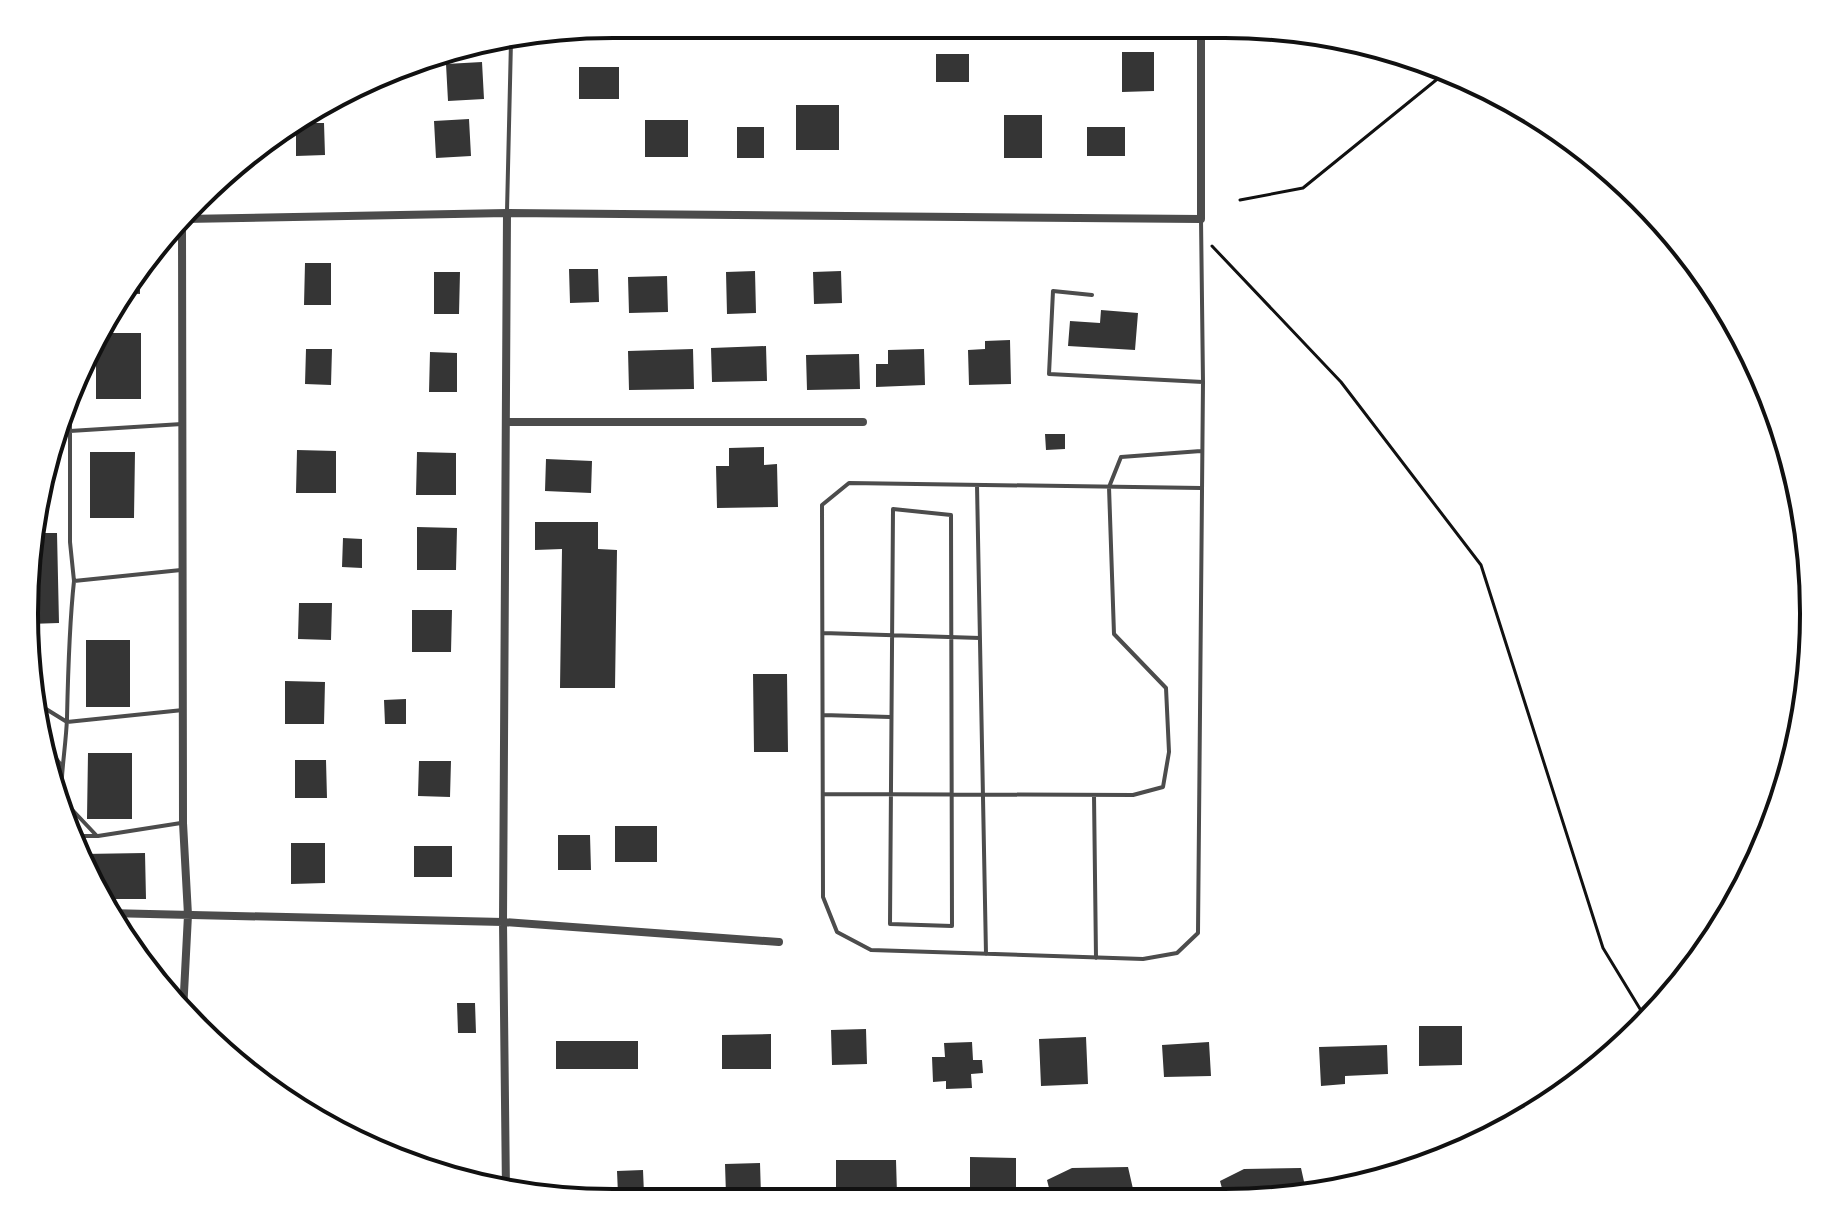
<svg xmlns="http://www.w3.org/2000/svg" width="1838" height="1227" font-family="'PT Sans',sans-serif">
	<rect width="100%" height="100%" fill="#fff"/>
	<path fill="#353535" d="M1122,52H1154V91L1122,92Z
		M936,54H969V82H936Z
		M482,62L484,99L448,101L446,64Z
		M579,67H619V99H579Z
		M796,105H839V150H796Z
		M1004,115H1042V158H1004Z
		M469,119L471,156L436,158L434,121Z
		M645,120H688V157H645Z
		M296,123H324L325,155L296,156Z
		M737,127H764V158H737Z
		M1087,127H1125V156H1087Z
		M305,263H331V305H304Z
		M140,264V294L124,293Z
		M569,269H598L599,302L570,303Z
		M755,271L756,313L727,314L726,272Z
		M841,271L842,303L814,304L813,272Z
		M434,272H460L459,314H434Z
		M667,276L668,312L629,313L628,277Z
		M1101,310L1138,313L1135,350L1068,346L1070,321L1100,323Z
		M101,333H141V399H96V340Z
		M1010,340L1011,384L969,385L968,350L985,349V341Z
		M766,346L767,381L712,382L711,348Z
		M306,349H332L331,385L305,384Z
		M693,349L694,389L629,390L628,351Z
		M924,349L925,385L876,387V364H888V350Z
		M430,352L457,353V392H429Z
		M859,354L860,389L807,390L806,355Z
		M1045,434H1065V449L1046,450Z
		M764,447V465L777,464L778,507L717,508L716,466H729V448Z
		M297,450L336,451V493H296Z
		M90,452H135L134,518H90Z
		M417,452L456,453V495H416Z
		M546,459L592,461L591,493L545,491Z
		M535,522H598V549L617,550L615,688H560L562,549L535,550Z
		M417,527L457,528L456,570H417Z
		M35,533H57L59,623L29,624L25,574Z
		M343,538L362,539V568L342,567Z
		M299,603H332L331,640L298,639Z
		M412,610H452L451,652H412Z
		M86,640H130V707H86Z
		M753,674H787L788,752H754Z
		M285,681L325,682L324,724H285Z
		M406,699V724H385L384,700Z
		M88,753H132V819H87Z
		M295,760H326L327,798H295Z
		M419,761H451L450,797L418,796Z
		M615,826H657V862H615Z
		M558,835H590L591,870H558Z
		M291,843H325V883L291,884Z
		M414,846H452V877H414Z
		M145,853L146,899H99L83,854Z
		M457,1003H475L476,1033H458Z
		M1419,1026H1462V1065L1419,1066Z
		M866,1029L867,1064L832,1065L831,1030Z
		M771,1034V1069H722V1035Z
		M1086,1037L1088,1084L1041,1086L1039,1039Z
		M556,1041H638V1069H556Z
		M972,1042L973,1060H982L983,1073L971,1074L972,1088L946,1089V1081L933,1082L932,1057H945L944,1043Z
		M1209,1042L1211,1076L1164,1077L1162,1045Z
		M1387,1045L1388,1074L1345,1076V1084L1321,1086L1319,1047Z
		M970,1157L1016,1158V1190L970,1189Z
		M836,1160H896L897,1194H836Z
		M760,1163L761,1196L726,1195L725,1164Z
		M1128,1167L1136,1202L1052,1200L1047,1180L1072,1168Z
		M1301,1168L1307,1195L1226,1203L1220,1181L1244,1169Z
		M643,1170L644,1194H618L617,1171Z"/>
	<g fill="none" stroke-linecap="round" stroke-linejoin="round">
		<path stroke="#111" stroke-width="3" d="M1240,200L1303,188L1446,72
			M1212,246L1341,382L1481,565L1603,948L1648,1022"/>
		<path stroke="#4c4c4c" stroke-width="4" d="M507,211L511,41
			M1092,295L1053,291L1049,374L1203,382
			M70,385V542L74,581
			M70,431L182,424
			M977,485L986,954
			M1201,488L849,483L822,505L823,897L837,932L871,950L1143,959L1177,953L1198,933L1203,382L1201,219
			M893,509L951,515L952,926L890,924Z
			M823,633L980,638
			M34,712L46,709L67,722L183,710
			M823,715L890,717
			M37,734L61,765
			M823,794L1133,795L1163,787L1169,752L1166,688L1114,634L1109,487L1121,457L1201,451
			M1094,795L1096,958
			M61,798C61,771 66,745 67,718C68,672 69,627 74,581L181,570
			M62,799L96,835
			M76,836H98L181,823"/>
		<path stroke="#4c4c4c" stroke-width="8" d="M184,219L507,213L1201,219V33
			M182,221L183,823L188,915L183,1012
			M506,422H863
			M107,913L503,922L779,942
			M506,1192L503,922L507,213"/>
	</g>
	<path d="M0 0H1838V1227H0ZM613 38H1225A575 575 0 0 1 1800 613V614A575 575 0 0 1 1225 1189H613A575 575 0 0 1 38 614V613A575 575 0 0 1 613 38Z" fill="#fff" fill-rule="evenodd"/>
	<path fill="none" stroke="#111" stroke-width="4" d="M613 38H1225A575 575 0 0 1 1800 613V614A575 575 0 0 1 1225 1189H613A575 575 0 0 1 38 614V613A575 575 0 0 1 613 38Z"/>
</svg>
